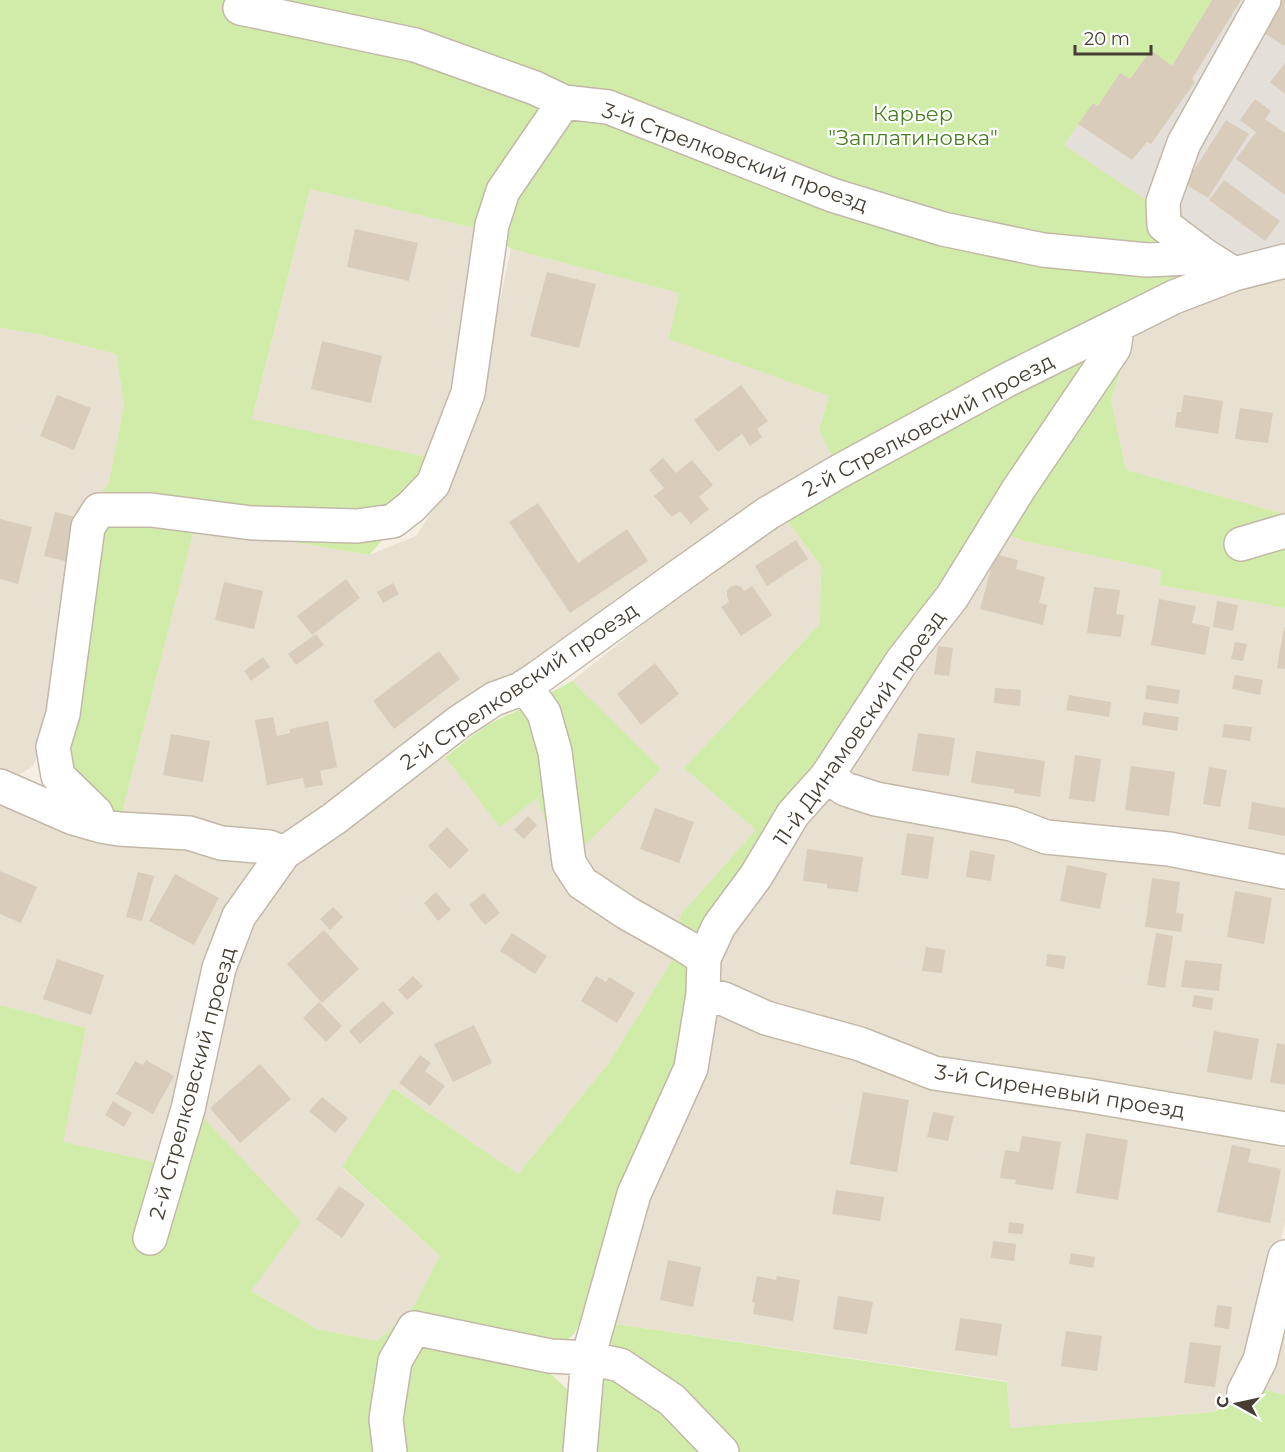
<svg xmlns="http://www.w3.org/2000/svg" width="1285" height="1452" font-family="Montserrat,sans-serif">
	<rect width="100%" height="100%" fill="#f4eee3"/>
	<path fill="#e8e0d1" d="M310,189L483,230L462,391L432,458L252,420Z
		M511,249L679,293L670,339L829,396L819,430L834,460L327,813L274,838L121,817L195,525L369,555L416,536L443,495L480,397Z
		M1285,273V514L1126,470L1111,400L1126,356L1120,351L1154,321Z
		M0,328L38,334L116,354L124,404L109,483L84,517L55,711L33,766L12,779L0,776Z
		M786,519L821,566L820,624L684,768L756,830L681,914L673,959L609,1063L518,1174L393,1088L342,1168L440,1256L411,1311L377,1341L317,1329L251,1291L196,1110L228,966L283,872L363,817L390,785L445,757L500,827L537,798L556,850L661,769L572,681L690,587Z
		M1001,531L1024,541L1162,570L1160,585L1285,608V866L1047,832L853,781L848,768Z
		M0,796L259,860L159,1163L62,1142L86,1028L0,1005Z
		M822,796L1285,876V1119L937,1068L729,994L722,979L721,963L732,928Z
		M716,1013L1285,1138V1222L1252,1354L1234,1390L1214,1412L1010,1428L1007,1381L609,1323L644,1200Z
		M1285,1278V1395L1255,1387Z"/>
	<path fill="#e5dfd9" d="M1212,0H1285V251L1260,258L1216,253L1188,228L1064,145L1093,103L1098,105L1120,73L1151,50L1172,65Z"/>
	<path fill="#d0eca8" d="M0,0H1212L1172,66L1151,50L1130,79L1120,73L1098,106L1093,103L1064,145L1188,228L1202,271L834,460L819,430L829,396L669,339L679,293L511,249L483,230L310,189L252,419L432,458L400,521L369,555L195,525L121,817L103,810L63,757L84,517L109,483L124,404L116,354L38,334L0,328Z
		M1099,349L751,871L598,1287L574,1334L539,1363L571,1393L570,1452H0V1005L86,1028L63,1142L159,1163L196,1110L301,1222L251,1291L317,1329L377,1341L411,1311L440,1256L342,1167L393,1088L518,1174L609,1063L673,959L681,914L756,830L684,768L820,624L821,566L786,519Z
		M1126,355L1111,400L1126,470L1285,514V608L1160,585L1161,570L1024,541L1001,531Z
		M572,681L661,769L579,851H556L537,798L500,827L445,757L487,725L525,707Z
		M609,1323L1007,1382L1010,1428L1214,1412L1255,1387L1285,1395V1452H591Z"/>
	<path fill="#d9ccbb" d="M1212,0H1241L1192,79L1195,82L1151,144L1147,142L1132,160L1078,124L1093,103L1098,106L1120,73L1130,79L1151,50L1172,66Z
		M1281,0H1285V44L1284,46L1261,31Z
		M1285,63V94L1270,82Z
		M1255,99L1271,111L1265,119L1285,133V195L1236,159L1256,132L1240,120Z
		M1226,120L1249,134L1208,198L1185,184Z
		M1224,180L1280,221L1265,241L1209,200Z
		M355,229L418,243L409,281L347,267Z
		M547,272L596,284L579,348L530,336Z
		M322,341L382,356L371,403L311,389Z
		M741,385L768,421L757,429L762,437L750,446L742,434L718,452L694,420Z
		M57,395L91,408L74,450L40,436Z
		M1184,395L1223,401L1218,434L1175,427L1177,412H1181Z
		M1240,408L1273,413L1268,443L1235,439Z
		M663,458L676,473L692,460L713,485L699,497L709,509L691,524L680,511L672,517L654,496L664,488L649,470Z
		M538,503L578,563L627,529L648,561L570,613L509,522Z
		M55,512L79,518L69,562L44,556Z
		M0,519L32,527L18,584L0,579Z
		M796,540L808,559L767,586L755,566Z
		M995,554L1018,560L1016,569L1045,577L1039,603L1047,605L1043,625L980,609Z
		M346,579L360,598L312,635L297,616Z
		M224,582L263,591L254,629L215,620Z
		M393,583L399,594L383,603L377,592Z
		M736,585L741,587L744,591L752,586L772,615L741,636L721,607L729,602L727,596V591L730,587Z
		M1094,587L1120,590L1116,614L1124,615L1121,637L1087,633Z
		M1159,599L1196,606L1192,623L1210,627L1205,655L1151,645Z
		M1217,601L1238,605L1233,631L1213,627Z
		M1284,627L1285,628V669L1277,668Z
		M316,634L324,645L296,665L288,654Z
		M1235,642L1247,644L1243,661L1231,659Z
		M938,646L953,648L949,676L934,674Z
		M439,651L460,679L394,729L373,701Z
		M263,657L270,667L251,681L244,671Z
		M655,663L679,694L641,725L617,694Z
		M1235,675L1263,680L1260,695L1232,689Z
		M1147,685L1180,690L1178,704L1145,699Z
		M995,688L1021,690L1020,706L994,703Z
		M1069,695L1111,702L1109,717L1066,710Z
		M1144,712L1179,717L1177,731L1142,725Z
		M273,717L277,736L290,733V729L328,721L337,767L320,771L323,785L305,788L303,778L267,785L255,720Z
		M1224,724L1252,727L1250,741L1222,737Z
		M918,733L955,738L949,776L912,771Z
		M171,734L210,741L203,782L163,775Z
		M976,751L1045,761L1040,797L1014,793V789L971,783Z
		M1075,755L1101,759L1095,802L1069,799Z
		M1131,766L1175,772L1169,816L1125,810Z
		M1209,767L1227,770L1220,807L1203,804Z
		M1252,802L1285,808V836L1248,829Z
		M655,808L694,822L679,863L640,849Z
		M528,816L537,825L524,839L514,830Z
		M447,827L469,850L450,869L428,846Z
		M907,833L934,837L928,879L901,875Z
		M807,849L863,857L858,892L827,888V884L803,881Z
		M970,850L995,855L991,881L966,877Z
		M1067,865L1107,873L1100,909L1060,901Z
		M0,871L37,887L21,923L0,914Z
		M138,872L154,876L142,921L126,917Z
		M175,874L219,898L194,945L149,921Z
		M1152,878L1180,882L1176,913L1184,914L1181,932L1145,927Z
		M1235,891L1272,898L1264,944L1227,937Z
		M436,892L451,910L438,921L424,903Z
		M484,893L500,913L485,925L469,905Z
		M333,907L343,917L330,930L320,919Z
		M324,930L359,969L322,1003L287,964Z
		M512,933L547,956L535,974L500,951Z
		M1156,933L1173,936L1165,988L1147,985Z
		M926,947L945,950L942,973L922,971Z
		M1047,954L1066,956L1064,969L1046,966Z
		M57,959L104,975L91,1015L43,999Z
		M1185,960L1222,964L1219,991L1181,987Z
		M413,976L423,986L407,1000L398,990Z
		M596,976L606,982L609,977L635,993L617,1023L581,1001Z
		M1194,995L1213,998L1212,1010L1192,1007Z
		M383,1001L394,1013L360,1044L349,1031Z
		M319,1002L342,1026L326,1042L303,1018Z
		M474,1025L492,1063L453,1082L434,1044Z
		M1214,1031L1259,1039L1252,1080L1207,1072Z
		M1277,1043L1285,1045V1085L1270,1082Z
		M420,1055L431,1063L425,1071L445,1086L430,1106L399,1083Z
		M146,1060L174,1076L153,1114L116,1094L135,1061L143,1065Z
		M260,1064L291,1099L240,1143L210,1108Z
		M863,1092L909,1100L897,1172L850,1164Z
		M322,1097L348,1118L335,1133L309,1111Z
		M113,1101L132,1113L124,1127L105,1115Z
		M933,1112L954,1116L948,1141L927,1137Z
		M1086,1133L1128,1140L1118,1200L1076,1193Z
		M1022,1136L1061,1142L1053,1190L1015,1184L1016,1180L1000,1178L1005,1150L1019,1152Z
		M1232,1145L1251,1149L1248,1162L1281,1169L1270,1223L1217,1212Z
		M339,1186L365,1204L342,1238L316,1219Z
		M836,1190L884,1197L880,1221L832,1214Z
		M1009,1222L1024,1224L1023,1234L1008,1233Z
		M993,1241L1016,1244L1014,1261L991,1258Z
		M1071,1253L1095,1257L1093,1268L1069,1264Z
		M668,1260L701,1267L693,1307L660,1300Z
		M757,1276L776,1280L777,1276L800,1280L793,1321L753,1314L755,1303L752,1302Z
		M838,1296L873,1302L867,1334L833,1329Z
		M1217,1305L1232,1307L1229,1329L1214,1327Z
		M960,1318L1002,1324L997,1356L955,1350Z
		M1066,1331L1102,1336L1097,1371L1061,1366Z
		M1190,1342L1221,1346L1215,1387L1184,1383Z"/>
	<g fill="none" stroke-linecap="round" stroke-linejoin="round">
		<defs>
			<path id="minor" d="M240,8L415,45L535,88L564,102L608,107L832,195L943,229L1043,250L1147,260L1189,258L1204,255L1234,274
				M1204,255L1164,225L1163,202L1184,143L1264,0
				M1241,544L1285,531
				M525,686L544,713L555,752L569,863L582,883L627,913L682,944L704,958
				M827,776L845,789L876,799L1012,824L1046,837L1169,849L1285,872
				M0,786L73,818L101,826L119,829L189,833L221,843L269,847L284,853
				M101,826L96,813L58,776L53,747L63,714L88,527L99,510H151L252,523L357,526L393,521L411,507L433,484L468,393L492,225L503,191L564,102
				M703,994L724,999L766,1018L860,1044L934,1073L1085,1095L1285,1129
				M150,1238L188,1109L219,968L239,916L284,853L335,818L459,722L494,699L521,689L539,677L672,581L768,513L838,472L1009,379L1118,325
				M1244,1392L1260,1360L1285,1257
				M390,1452L386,1419L395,1361L414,1328L550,1356L588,1358L620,1365L672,1400L722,1452
				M580,1452L588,1358L634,1194L691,1068L703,994L704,958L719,926L756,876L793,814L827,776L902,661L952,597L1018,490L1114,348L1118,325L1174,297L1234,274L1285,261"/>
		</defs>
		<use href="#minor" stroke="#c3b8a8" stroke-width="36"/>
		<use href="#minor" stroke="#fff" stroke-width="33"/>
	</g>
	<g text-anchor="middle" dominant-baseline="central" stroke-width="4.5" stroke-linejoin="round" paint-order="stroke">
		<g font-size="21" fill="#487d21" stroke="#fff">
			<text x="913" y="113">Карьер<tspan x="913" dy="24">"Заплатиновка"</tspan></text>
		</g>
		<g font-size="21" fill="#463e33" stroke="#fff">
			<text transform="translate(735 157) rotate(20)">3-й Стрелковский проезд</text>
			<text transform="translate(928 425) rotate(-28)">2-й Стрелковский проезд</text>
			<text transform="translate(519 686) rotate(-34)">2-й Стрелковский проезд</text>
			<text transform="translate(859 728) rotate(-55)">11-й Динамовский проезд</text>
			<text transform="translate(192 1083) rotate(-75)">2-й Стрелковский проезд</text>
			<text transform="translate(1060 1091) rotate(9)">3-й Сиреневый проезд</text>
		</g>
	</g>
	<g transform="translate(1237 1404) rotate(278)" stroke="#ffffff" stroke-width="4.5" paint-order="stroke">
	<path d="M0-4.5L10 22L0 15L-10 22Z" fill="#463e33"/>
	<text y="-9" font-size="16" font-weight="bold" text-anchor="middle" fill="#463e33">С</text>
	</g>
	<path d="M1075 45v9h76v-9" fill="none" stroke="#463e33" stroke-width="3"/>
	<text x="1084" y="45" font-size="18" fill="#463e33" stroke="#ffffff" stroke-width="4.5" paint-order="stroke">20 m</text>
</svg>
